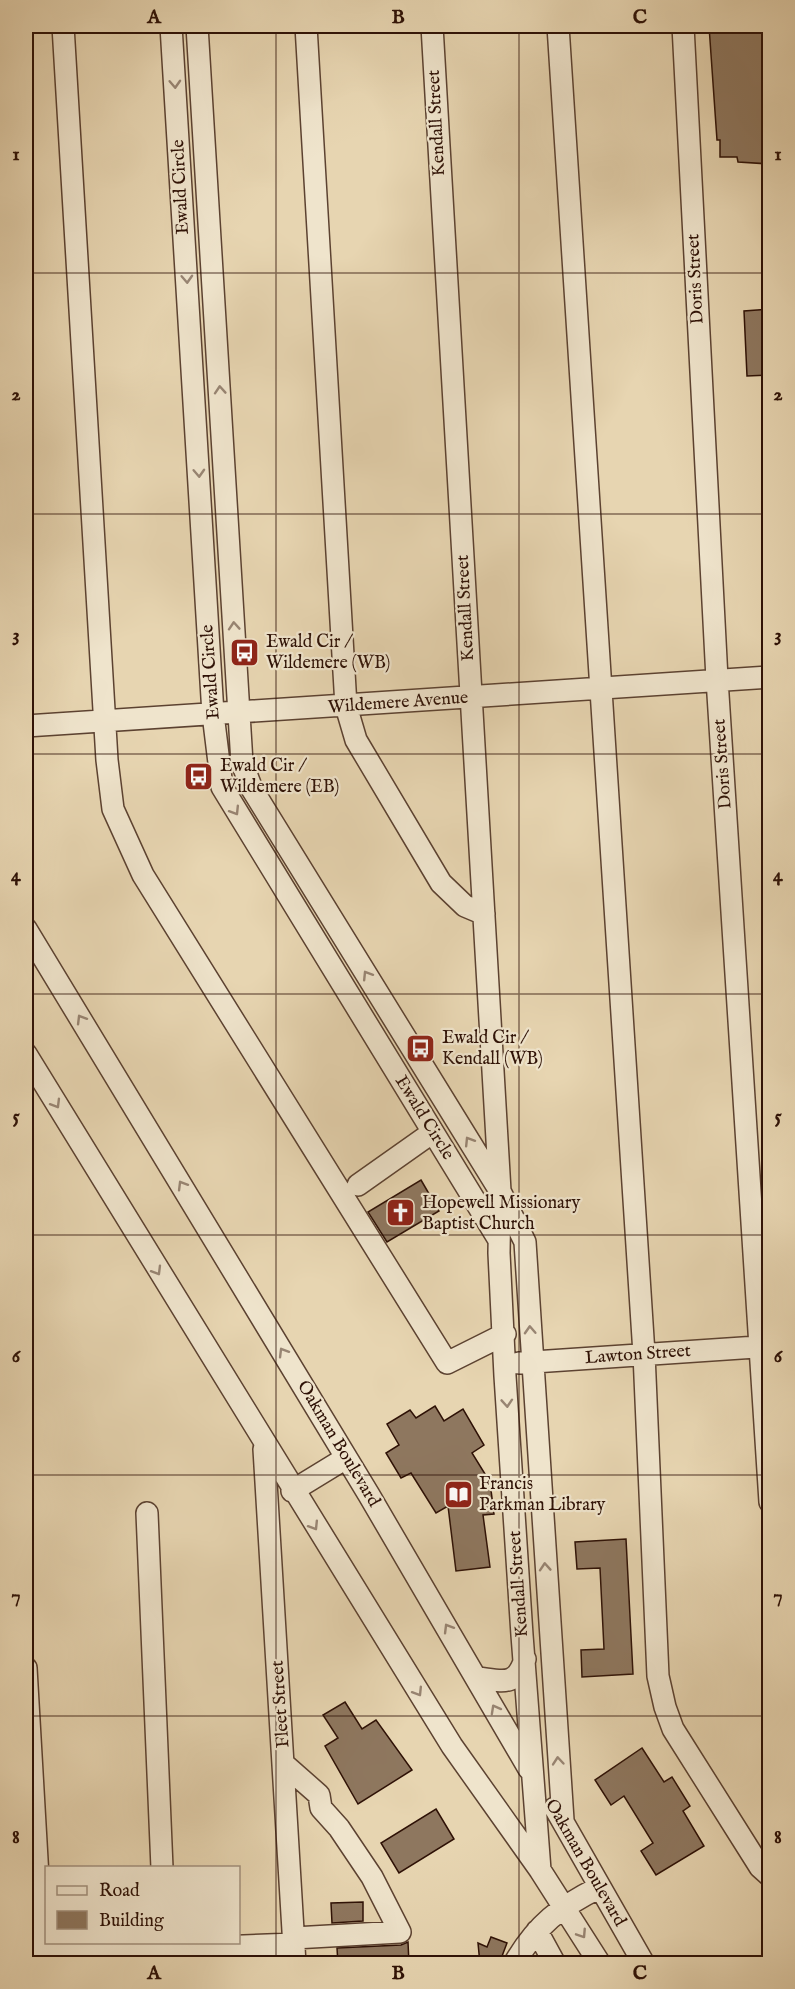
<svg xmlns="http://www.w3.org/2000/svg" width="795" height="1989" font-family="'IM FELL English',serif">
	<rect width="100%" height="100%" fill="#e7d5b1"/>
	<filter id="stains"><feTurbulence type="fractalNoise" baseFrequency=".00333" numOctaves="4"/><feColorMatrix values="0 0 0 0 .2 0 0 0 0 .09 0 0 0 0 .02 0 0 0 .5 -.17"/></filter>
	<radialGradient id="worn" r=".72"><stop offset=".6" stop-color="#630" stop-opacity="0"/><stop offset="1" stop-color="#630" stop-opacity=".3"/></radialGradient>
	<path fill="#c8b494" stroke="#7b624d" stroke-width="1.5" d="M26,1783L37,1963H26Z"/>
	<path fill="#8e775f" stroke="#2e1106" stroke-width="1.5" d="M709,26H770V164L738,162L737,157H720V140H717Z
		M770,309V375L747,376L744,311Z
		M421,1180L439,1211L387,1242L368,1212Z
		M435,1406L444,1421L463,1409L484,1445L472,1453L490,1482L494,1514L483,1515L490,1567L456,1571L448,1506L436,1513L411,1473L401,1478L386,1453L399,1445L387,1424L410,1410L416,1418Z
		M626,1539L633,1674L582,1677L581,1650L604,1649L600,1568L577,1569L575,1542Z
		M345,1702L362,1729L376,1720L412,1770L358,1804L325,1746L338,1738L323,1715Z
		M642,1748L664,1782L672,1777L690,1806L683,1811L704,1846L656,1875L641,1851L653,1843L624,1796L611,1805L595,1780Z
		M436,1809L454,1839L399,1873L381,1843Z
		M363,1902V1921L332,1923L331,1903Z
		M491,1937L507,1943L499,1964H480L478,1943L487,1947Z
		M408,1942L409,1964H338L337,1948L401,1945Z"/>
	<g fill="none" stroke-linecap="round" stroke-linejoin="round">
		<defs>
			<path id="minor" d="M63,26L107,760L113,809L143,875L447,1363L505,1334
				M171,26L213,714L222,787L499,1240
				M197,26L242,763L252,789L500,1191L525,1242L563,1820
				M306,26L346,706L356,740L441,883L465,906L484,914
				M432,26L500,1191L499,1253L505,1376L522,1635L540,1870
				M558,26L644,1354L658,1676L665,1707L673,1729L760,1867L770,1876
				M683,26L717,679L770,1502
				M26,726L770,677
				M26,929L369,1495L529,1769
				M26,1054L452,1746L540,1870L600,1964
				M358,1185L433,1132
				M519,1363L770,1346
				M264,1449L295,1964
				M292,1491L346,1458
				M147,1513L162,1868
				M26,1668L43,1964
				M478,1678C503,1681 516,1687 525,1659
				M285,1765L319,1795L321,1808L339,1828L372,1877L400,1932L294,1938
				M555,1808L644,1964
				M537,1931L555,1964
				M42,1954L294,1944
				M514,1964C537,1924 560,1907 600,1887"/>
		</defs>
		<use href="#minor" stroke="#5c4231" stroke-width="24"/>
		<use href="#minor" stroke="#efe4cc" stroke-width="21"/>
	</g>
	<defs><path id="oneway-chevron" d="M-2-3.5L2.5 0L-2 3.5" fill="none" stroke-width="1.6" stroke-linecap="round" stroke-linejoin="round" transform="scale(1.5)"/></defs>
	<g stroke="#988573">
		<use href="#oneway-chevron" transform="translate(175 84) rotate(87)"/>
		<use href="#oneway-chevron" transform="translate(187 279) rotate(87)"/>
		<use href="#oneway-chevron" transform="translate(220 390) rotate(-94)"/>
		<use href="#oneway-chevron" transform="translate(199 473) rotate(87)"/>
		<use href="#oneway-chevron" transform="translate(234 626) rotate(-94)"/>
		<use href="#oneway-chevron" transform="translate(235 811) rotate(58)"/>
		<use href="#oneway-chevron" transform="translate(367 975) rotate(-122)"/>
		<use href="#oneway-chevron" transform="translate(81 1019) rotate(-121)"/>
		<use href="#oneway-chevron" transform="translate(56 1104) rotate(59)"/>
		<use href="#oneway-chevron" transform="translate(469 1141) rotate(-122)"/>
		<use href="#oneway-chevron" transform="translate(182 1185) rotate(-121)"/>
		<use href="#oneway-chevron" transform="translate(157 1271) rotate(59)"/>
		<use href="#oneway-chevron" transform="translate(530 1330) rotate(-93)"/>
		<use href="#oneway-chevron" transform="translate(283 1352) rotate(-121)"/>
		<use href="#oneway-chevron" transform="translate(507 1403) rotate(86)"/>
		<use href="#oneway-chevron" transform="translate(314 1526) rotate(58)"/>
		<use href="#oneway-chevron" transform="translate(545 1567) rotate(-94)"/>
		<use href="#oneway-chevron" transform="translate(448 1628) rotate(-121)"/>
		<use href="#oneway-chevron" transform="translate(418 1692) rotate(58)"/>
		<use href="#oneway-chevron" transform="translate(495 1709) rotate(-119)"/>
		<use href="#oneway-chevron" transform="translate(558 1761) rotate(-95)"/>
		<use href="#oneway-chevron" transform="translate(582 1934) rotate(57)"/>
	</g>
	<path fill="none" stroke="#2e1106" stroke-width="1.5" stroke-opacity="0.55" d="M276,26V1964M519,26V1964M26,273H770M26,514H770M26,754H770M26,994H770M26,1235H770M26,1475H770M26,1716H770"/>
	<defs>
		<symbol id="bus-square" viewBox="-11 -11 22 22"><rect x="-9" y="-9" width="18" height="18" rx="4" fill="#8f2418" stroke="#efe4cc"/><path d="M-5-6H5V4H4V6H2V4H-2V6H-4V4H-5ZM-3.5-4V0h7V-4ZM-3.5 1.2v1.5H-2V1.2ZM2 1.2v1.5H3.5V1.2Z" fill="#fff"/></symbol>
		<symbol id="church-square" viewBox="-11 -11 22 22"><rect x="-9" y="-9" width="18" height="18" rx="4" fill="#8f2418" stroke="#efe4cc"/><path d="M-1.2-6h2.4v3.5h3.3v2.4h-3.3V6h-2.4V-.1h-3.3v-2.4h3.3Z" fill="#fff"/></symbol>
		<symbol id="library-square" viewBox="-11 -11 22 22"><rect x="-9" y="-9" width="18" height="18" rx="4" fill="#8f2418" stroke="#efe4cc"/><path d="M-6-4Q-3-5.5-.7-3.5V5Q-3 3-6 4ZM6-4Q3-5.5 .7-3.5V5Q3 3 6 4Z" fill="#fff"/></symbol>
	</defs>
	<g fill-rule="evenodd">
		<use href="#bus-square" x="228" y="636" width="33" height="33"/>
		<use href="#bus-square" x="182" y="760" width="33" height="33"/>
		<use href="#bus-square" x="404" y="1032" width="33" height="33"/>
		<use href="#church-square" x="384" y="1196" width="33" height="33"/>
		<use href="#library-square" x="442" y="1478" width="33" height="33"/>
	</g>
	<g text-anchor="middle" dominant-baseline="central" stroke-width="4.5" stroke-linejoin="round" paint-order="stroke">
		<g font-size="18" fill="#2e1106" stroke="#efe4cc">
			<text transform="translate(437 123) rotate(-93)">Kendall Street</text>
			<text transform="translate(181 187) rotate(-93)">Ewald Circle</text>
			<text transform="translate(696 279) rotate(-93)">Doris Street</text>
			<text transform="translate(466 608) rotate(-93)">Kendall Street</text>
			<text transform="translate(211 672) rotate(-94)">Ewald Circle</text>
			<text transform="translate(398 703) rotate(-4)">Wildemere Avenue</text>
			<text transform="translate(723 764) rotate(-94)">Doris Street</text>
			<text transform="translate(424 1118) rotate(58)">Ewald Circle</text>
			<text transform="translate(638 1355) rotate(-4)">Lawton Street</text>
			<text transform="translate(338 1444) rotate(59)">Oakman Boulevard</text>
			<text transform="translate(519 1584) rotate(-94)">Kendall Street</text>
			<text transform="translate(281 1704) rotate(-94)">Fleet Street</text>
			<text transform="translate(585 1863) rotate(60)">Oakman Boulevard</text>
		</g>
		<g font-size="18" fill="#2e1106" stroke="#efe4cc" text-anchor="start">
			<text x="266" y="642">Ewald Cir /<tspan x="266" dy="21">Wildemere (WB)</tspan></text>
			<text x="220" y="766">Ewald Cir /<tspan x="220" dy="21">Wildemere (EB)</tspan></text>
			<text x="442" y="1038">Ewald Cir /<tspan x="442" dy="21">Kendall (WB)</tspan></text>
			<text x="422" y="1203">Hopewell Missionary<tspan x="422" dy="21">Baptist Church</tspan></text>
			<text x="479" y="1484">Francis<tspan x="479" dy="21">Parkman Library</tspan></text>
		</g>
	</g>
	<rect width="795" height="1989" fill="none" stroke="#e7d5b1" stroke-width="66"/>
	<rect x="45" y="1866" width="195" height="78" fill="#efe4cc" stroke="#a2907d" stroke-width="1.5"/>
	<rect x="57" y="1886" width="30" height="9" fill="#efe4cc" stroke="#a2907d" stroke-width="1.5"/>
	<text x="99" y="1896" font-size="18" fill="#2e1106">Road</text>
	<rect x="57" y="1911" width="30" height="18" fill="#8e775f" stroke="#a2907d" stroke-width="1.5"/>
	<text x="99" y="1926" font-size="18" fill="#2e1106">Building</text>
	<rect x="33" y="33" width="729" height="1923" fill="none" stroke="#2e1106" stroke-width="2"/>
	<g font-size="20" text-anchor="middle" font-weight="bold" fill="#2e1106">
		<text x="154" y="23">A</text>
		<text x="398" y="23">B</text>
		<text x="640" y="23">C</text>
		<text x="16" y="160">1</text>
		<text x="778" y="160">1</text>
		<text x="16" y="400">2</text>
		<text x="778" y="400">2</text>
		<text x="16" y="641">3</text>
		<text x="778" y="641">3</text>
		<text x="16" y="881">4</text>
		<text x="778" y="881">4</text>
		<text x="16" y="1122">5</text>
		<text x="778" y="1122">5</text>
		<text x="16" y="1362">6</text>
		<text x="778" y="1362">6</text>
		<text x="16" y="1602">7</text>
		<text x="778" y="1602">7</text>
		<text x="16" y="1843">8</text>
		<text x="778" y="1843">8</text>
		<text x="154" y="1979">A</text>
		<text x="398" y="1979">B</text>
		<text x="640" y="1979">C</text>
	</g>
	<rect width="100%" height="100%" filter="url(#stains)"/>
	<rect width="100%" height="100%" fill="url(#worn)"/>
</svg>
